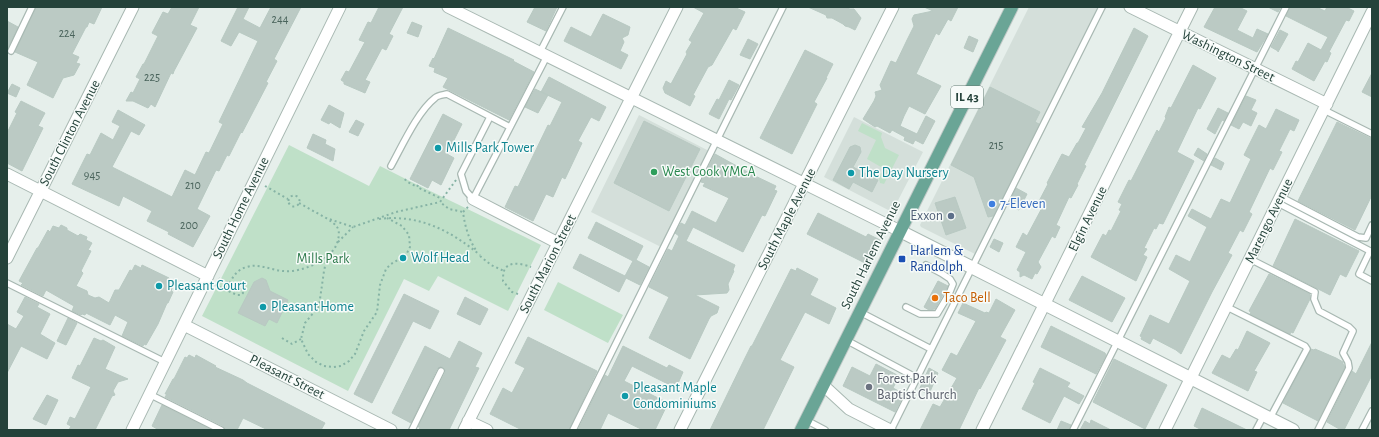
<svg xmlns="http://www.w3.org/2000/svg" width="1379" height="437" font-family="'Alegreya Sans',sans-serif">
	<rect width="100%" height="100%" fill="#e6efeb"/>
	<path fill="#d4dfda" d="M1029,7H1096L1099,8L975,254L921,227L920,225Z
		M639,115L709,151L661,247L591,212Z
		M854,117L923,152L892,212L824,177Z"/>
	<path fill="#bfe0c8" d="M862,123L882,133L881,137L885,148L899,155L884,184L880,183L879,178L883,170L881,167L867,159L876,140L858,131Z
		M289,145L369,186L380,166C433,193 487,218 541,245L508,311L438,276L429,291L404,279L348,391L202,316Z
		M558,282L623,315L608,343L544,310Z"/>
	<path fill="#bbcac4" stroke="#b8c9c2" d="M36,7H102L94,24L89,22L87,27H86L72,54L79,57L76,63L80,64L74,75L63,78L53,98L27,85L38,62L15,52Z
		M172,7H199L190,25L197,28L174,71L173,74L171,73L155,107L151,104L148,108L133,101H126L131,92L133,93L140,79L136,77L143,64H144L158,36L152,33L163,12L168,14Z
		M238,7H249L243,19L260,28L271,7H301L274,59L277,61L266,82L268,83L242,133L241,132L229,156L227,155L219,171L216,170L197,209L210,216L193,247L168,234L169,232L147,221L152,211L123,196L119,206L72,184L87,154L90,155L101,133L113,140L120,126L112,122L118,110L145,125L139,135L131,131L112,167L172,197L185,170L195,175L206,152L209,153L223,124L219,122L258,41L239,32L231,46L221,41Z
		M379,7H403L389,34L393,36L386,50L382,48L365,80L370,82L365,93L344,84V82L341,80L346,71L349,72L365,42L359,40L368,22L371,23Z
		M535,7H557L546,31L527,22Z
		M693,7H734L745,12L736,30L733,28L712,65L708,67L693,95L695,96L690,106L665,93L663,88L666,81L671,84L687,54L686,52L692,42L689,40L704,13Z
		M808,7H845L850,9H854L861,18L855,30L849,27L845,26L843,24L832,18H827L826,15Z
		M924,7H958L951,21L948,19L939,35L936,33L916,74L941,86L925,114L909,106L904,116L900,126L917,134L926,116L935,121L923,144L915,140L913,144L904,140L905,137L892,130L890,133L877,126L875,127L863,119L874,101L876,96L875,92L882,90L880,85L891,61L896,63L907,40L914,26L912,19L914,15L933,11Z
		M1215,7H1239L1247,11L1237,30L1253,38L1257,29L1268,34L1257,52L1204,27Z
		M1268,7H1281L1278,12Z
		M1290,7H1316L1325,11L1327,7H1346L1354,11L1349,21L1346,20L1329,52L1331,53L1327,62L1325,61L1314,81L1292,69L1296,61L1298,62L1308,43L1321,50L1328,37L1286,16Z
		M603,14L630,27L628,35L622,38L624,42L620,51L628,55L621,69L564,41L571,27L591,37Z
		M7,21L18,27L8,48L7,47Z
		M412,22L422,26L418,37L407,33Z
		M448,28L514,60L513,61L534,72L509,120L443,87L448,78L434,72L435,68L429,66L433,58L434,59Z
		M1134,28L1148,36L1084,165L1086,166L1077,184L1078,185L1071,198L1069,197L1056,225L1060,227L1055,238L1052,236L1038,262L1041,267L1037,274L1035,273L1032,279L1024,275L1020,277V272L1017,270L1026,252L1016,247L1023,233L1027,236L1043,206L1038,203L1048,184L1047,183L1062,154L1069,157L1077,143H1078L1086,128L1082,127L1102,93Z
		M1280,30L1288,34L1278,52V51L1271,47Z
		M969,36L978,40L973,52L964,48Z
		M748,39L758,44L750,59L740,55Z
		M805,50L833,64L826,78H827L814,102L817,104L792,154L760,138Z
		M1193,65L1216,78L1200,109L1198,108L1177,152L1194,161L1163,224L1159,223L1156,229L1154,228L1144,248L1147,249L1143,255L1147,257L1136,281L1091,257L1103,234L1106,236L1109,230L1111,231L1121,211L1119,210L1122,204L1118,202L1129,180L1131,181L1157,130L1159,132L1166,118L1165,117L1169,107L1171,108Z
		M1372,73V97L1362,92Z
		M549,77L606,107L599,121L591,117L578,141L582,143L565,179L562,177L553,197L546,194L533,221L505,207L515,186L518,187L548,125L550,126L562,102L541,92Z
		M729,80L739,85L731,100L729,99L719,119L709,114L717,99L719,100Z
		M12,84L20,88L16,97L7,93Z
		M990,87L1040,112L1035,122L1039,124L993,216L988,217L974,177L951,165Z
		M535,89L548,95L538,113L525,107Z
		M1246,96L1256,100L1251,110L1257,113L1251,126L1243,122L1239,129L1231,125Z
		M21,101L45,113L38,126L43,128L22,171L7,163V133L17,113L15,112Z
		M329,105L344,113L340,128L330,122L329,124L321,120Z
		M1218,108L1228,113L1224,121L1222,120L1215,134L1207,129Z
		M1276,109L1299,120L1294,131L1290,129L1279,151L1282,152L1273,170L1270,168L1249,212L1252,214L1243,232L1240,230L1228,253L1232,255L1212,292L1181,354L1176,350L1153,338L1150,344L1141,339L1142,337L1140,336L1150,315L1169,324L1190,281L1169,269L1176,255L1190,262L1207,227L1188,216L1192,209L1211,219L1221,199L1230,203L1251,159L1244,155L1259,125L1266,129Z
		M443,114L462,124L447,154L454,158L441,185L432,180L428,188L410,179Z
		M356,120L364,124L358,136L349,132Z
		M644,121L700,149L669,211L614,183Z
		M1337,122L1372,139V195L1355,230L1298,201Z
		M313,134L326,140L325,144L335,149L333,161L307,148Z
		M855,145L860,147L861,152L853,167L878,180L872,192L853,182L849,189L833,180L850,147Z
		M1198,148L1207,154L1204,161L1194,155Z
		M715,154L753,175L776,186L774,190L777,191L765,216L762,215L743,252L693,227L686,241L735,265L733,270L734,271L728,284L729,290L727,293L695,295L719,307L717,313L711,316L709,319L690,359L649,338L669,297L649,287L668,249L672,251L679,236L675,233L681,223L685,225L692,211L716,223L729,198L703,186L705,183L701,182Z
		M1215,158L1224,163L1221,170L1211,165Z
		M1016,188L1027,194L1019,210L1008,205Z
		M955,197L966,228L946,235L935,203Z
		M818,213L866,237L868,234L880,240L867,264L807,234Z
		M1295,219L1359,251L1346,277L1340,274L1330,295L1273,266Z
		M596,222L643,246L636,260L649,267L640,285L626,278L619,292L573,268L580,254L625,276L633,261L588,238Z
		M61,225L67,228V230L78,236L80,234L87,237L86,240L92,243L88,250L91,251L81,271L83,273L76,286L87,291L88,295L95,298L99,297L109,303L115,290H119L130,270L132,271L135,265L141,268L142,265L169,278L168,282L174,284L171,291L173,292L168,303H167L158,324L146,345L144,344L143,346L122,336L128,322L115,315L110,325L86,313L85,315L82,314L81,315L72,311L74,306L46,290L43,296L21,285L23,283L19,281L37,248H38L48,230L50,232L53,226L59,228Z
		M994,239L1003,243L999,252L990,247Z
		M797,268L818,279L810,295L836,308L829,324L805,312L780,360L794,367L763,430H710L745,358L751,346H752L791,269L796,271Z
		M1269,274L1310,294V299L1293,333L1291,332L1290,334L1250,314L1251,312L1249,311Z
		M1082,276L1125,298L1112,322L1069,300Z
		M262,278L266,280L270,291L288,300L277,323L269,319L265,326L238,313L254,282Z
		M938,281L948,286L935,309L929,310L924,307Z
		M404,294L439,311L430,329L413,321L372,403L354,394Z
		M25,297L39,304L37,307L50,314L40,334L55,343L47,359L21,346L7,373V324L16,329L24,316L17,312Z
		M465,297L488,309L480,325L457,314Z
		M996,299L1015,310L1000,337L1006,340L980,389L979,388L959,430H920L933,404L940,407L957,378L942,370L951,353L957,356L976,321L958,313L963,303L985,313L986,312L989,313Z
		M68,318L77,323L66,345L57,341Z
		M1051,326L1105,353L1106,355L1096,374L1041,347Z
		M1247,331L1270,343L1254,371L1257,372L1248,391L1212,373L1222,355L1230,359L1236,349L1238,350Z
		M528,337L597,371L569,430H522L490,414L503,388L512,393L525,368L515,363Z
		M94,338L101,341L103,340L115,347L105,369L128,379L118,382L113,391L115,395L112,396L95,430H69L71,426L67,424L70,417L75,419L91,387L72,378L78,365L80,366Z
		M459,341L482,353L475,367L479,368L449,430H419L420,427H418L445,373V369L442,367H439L437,369L411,423L392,413L425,346L450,359Z
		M1372,342V375L1344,430H1341L1327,422L1352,371L1356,374Z
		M623,346L667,368L669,365L683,372L676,388L632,366L624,381L668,403L655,430H643L608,413L600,430H578L605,375L608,377Z
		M1311,349L1314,350L1315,349L1336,358L1343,362V364L1345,367L1318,421L1283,403Z
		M189,355L195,358L196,355L216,366L215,367L243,380L247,383L325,423L321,430H268L243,418L237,430H225L223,426L165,397L167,394H165L173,379H174L185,357L187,358Z
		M1114,359L1167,385L1145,429L1093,402Z
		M876,364L899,376L893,388L904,394L895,412L843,386L852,367L870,376Z
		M929,368L938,373L929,394L919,390Z
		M1040,368L1070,383L1067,387L1084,396L1079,404L1064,396L1050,423L1022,409L1035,383L1033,382Z
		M47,395L58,400L46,425L33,419Z
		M162,405L212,430H159L152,426Z
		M1202,408L1247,430H1202L1194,426Z
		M1091,420L1111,430H1080L1085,421L1090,424Z
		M1061,421L1071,425L1069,430H1057Z"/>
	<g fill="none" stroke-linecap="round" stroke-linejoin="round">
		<defs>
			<path id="service" d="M11,51L32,7
				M540,52L563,7
				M1324,110L1372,134
				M490,117L461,174L466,191L473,199L547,56
				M391,166C402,146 418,111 435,98C438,95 443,95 447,94L510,127
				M1281,197L1358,237L1366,238L1372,225
				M1278,203L1370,251L1359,274L1372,281
				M1250,259L1315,292L1314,299L1319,311L1349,327L1353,331L1343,353L1348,362L1349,368L1318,430
				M7,283L165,362
				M906,307L920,314H937L949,294L953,284L950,279L941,273L926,265
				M1227,307L1305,346L1307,349L1270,418
				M860,312L931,349
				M846,340L917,378
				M149,394L221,430
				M806,420L825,430
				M412,430L441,371
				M573,430L783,7
				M891,430L1102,7
				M1073,430L1286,7
				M1256,430L1264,415
				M1362,430L1372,411"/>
			<path id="minor" d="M448,7L900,231
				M1130,7L1327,104
				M7,174L208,276
				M473,199L558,243
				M7,258L133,7
				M184,325L391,430
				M823,385L849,409L890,430
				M468,421L487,430
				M132,430L340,7
				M464,430L677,7
				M680,430L893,7
				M982,430L1192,7
				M1165,430L1372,12"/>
			<path id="tertiary" d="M900,231L1293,430"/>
			<path id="primary" d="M801,430L1012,7"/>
		</defs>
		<use href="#service" stroke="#a8b8b2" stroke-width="8"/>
		<use href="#minor" stroke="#a8b8b2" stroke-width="13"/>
		<use href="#tertiary" stroke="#a8b8b2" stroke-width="14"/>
		<use href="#primary" stroke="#c2cac8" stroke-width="14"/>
		<path stroke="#86b3a5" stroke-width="2" stroke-dasharray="2 3" stroke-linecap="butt" d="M405,179L406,181L417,187
			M456,180L440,202L449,209L463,212
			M418,185L417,187L442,199
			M265,186L288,199
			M288.5 201a5.5 5.5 0 1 1 11 0a5.5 5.5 0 1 1-11 0Z
			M299,203L326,218L353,227L396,212L440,202
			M468,207L463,212C465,227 469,240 477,252
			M379,219C418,214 450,230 480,255
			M338,242L353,227
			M480,256L491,265L504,271
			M327,257L324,271L319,306L305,323L301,339L308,354L316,362L324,366L333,367L341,366L349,361L355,354L364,331L377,312L380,285L386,269L391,264L406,255L410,247L409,235L402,226L387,218
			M230,283C233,276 238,269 247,267C259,263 270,270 283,271C301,273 334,260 338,240C341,227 336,225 326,218
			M215,285L237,295H241L243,293L242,290L219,278
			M518,294L512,292L503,281C503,278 503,274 504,271C508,260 523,264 531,267
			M282,338L292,344L301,339"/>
		<use href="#service" stroke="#fff" stroke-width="5.5"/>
		<use href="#minor" stroke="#fff" stroke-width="11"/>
		<use href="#tertiary" stroke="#fff" stroke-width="12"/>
		<use href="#primary" stroke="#6aa596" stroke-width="12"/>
	</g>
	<g fill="#0f9aa8" stroke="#f7fbf9" stroke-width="1.5">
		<circle cx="438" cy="148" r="4"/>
		<circle cx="851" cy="173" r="4"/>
		<circle cx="403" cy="258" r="4"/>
		<circle cx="159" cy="286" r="4"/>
		<circle cx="263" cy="307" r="4"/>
		<circle cx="625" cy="396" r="4"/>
	</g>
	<circle fill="#2e9e5b" stroke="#f7fbf9" stroke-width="1.5" cx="654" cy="172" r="4"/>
	<circle fill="#3f7fe0" stroke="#f7fbf9" stroke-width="1.5" cx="992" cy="204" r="4"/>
	<circle fill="#5c6f8a" stroke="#f7fbf9" stroke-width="1.5" cx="951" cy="216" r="4"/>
	<rect fill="#1a4fb4" stroke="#f7fbf9" stroke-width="1.5" x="898" y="255" width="8" height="8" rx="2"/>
	<circle fill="#e8710a" stroke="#f7fbf9" stroke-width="1.5" cx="935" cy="298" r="4"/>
	<circle fill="#6b7280" stroke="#f7fbf9" stroke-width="1.5" cx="869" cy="387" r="4"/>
	<g text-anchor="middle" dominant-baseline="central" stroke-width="3" stroke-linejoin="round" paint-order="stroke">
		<g font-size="12" fill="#4a645c">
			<text x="280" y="19">244</text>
			<text x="67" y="33">224</text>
			<text x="152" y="77">225</text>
			<text x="996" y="145">215</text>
			<text x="92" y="175">945</text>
			<text x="193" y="185">210</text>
			<text x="189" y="225">200</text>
		</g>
		<rect fill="#f7fbf9" stroke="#637a73" stroke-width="1" x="951" y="86" width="32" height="22" rx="3"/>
		<g font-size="13" font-weight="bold" fill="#24423a">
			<text x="967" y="97">IL 43</text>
		</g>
		<g font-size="14" fill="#24423a" stroke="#f7fbf9">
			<text transform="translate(1228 56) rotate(26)">Washington Street</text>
			<text transform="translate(70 133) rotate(-63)">South Clinton Avenue</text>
			<text transform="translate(241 208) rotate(-64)">South Home Avenue</text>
			<text transform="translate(787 219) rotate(-63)">South Maple Avenue</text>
			<text transform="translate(1088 219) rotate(-64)">Elgin Avenue</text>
			<text transform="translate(1269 221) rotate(-64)">Marengo Avenue</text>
			<text transform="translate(871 255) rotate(-64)">South Harlem Avenue</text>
			<text transform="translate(548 264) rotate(-63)">South Marion Street</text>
			<text transform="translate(287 377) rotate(27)">Pleasant Street</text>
		</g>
		<g font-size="14" fill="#0d838f" stroke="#f7fbf9" text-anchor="start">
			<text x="446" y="148">Mills Park Tower</text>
			<text x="859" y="173">The Day Nursery</text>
			<text x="411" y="258">Wolf Head</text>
			<text x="167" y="286">Pleasant Court</text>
			<text x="271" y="307">Pleasant Home</text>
			<text x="633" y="388">Pleasant Maple<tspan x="633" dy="16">Condominiums</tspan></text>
		</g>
		<g font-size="14" fill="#27864d" stroke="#f7fbf9" text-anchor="start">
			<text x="662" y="172">West Cook YMCA</text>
		</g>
		<g font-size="14" fill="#366cbe" stroke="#f7fbf9" text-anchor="start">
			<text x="1000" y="204">7-Eleven</text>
		</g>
		<g font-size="14" fill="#4e5e75" stroke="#f7fbf9" text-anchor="end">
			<text x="943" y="216">Exxon</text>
		</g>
		<g font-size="14" fill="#164399" stroke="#f7fbf9" text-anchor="start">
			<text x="910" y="251">Harlem &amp;<tspan x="910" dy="16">Randolph</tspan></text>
		</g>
		<g font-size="14" fill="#2d7a4b" stroke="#f7fbf9">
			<text x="323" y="259">Mills Park</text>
		</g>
		<g font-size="14" fill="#c56008" stroke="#f7fbf9" text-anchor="start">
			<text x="943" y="298">Taco Bell</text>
		</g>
		<g font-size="14" fill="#5b616d" stroke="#f7fbf9" text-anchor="start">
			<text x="877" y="379">Forest Park<tspan x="877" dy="16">Baptist Church</tspan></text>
		</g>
	</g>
	<rect width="1379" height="437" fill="none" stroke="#24423a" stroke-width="16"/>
</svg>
